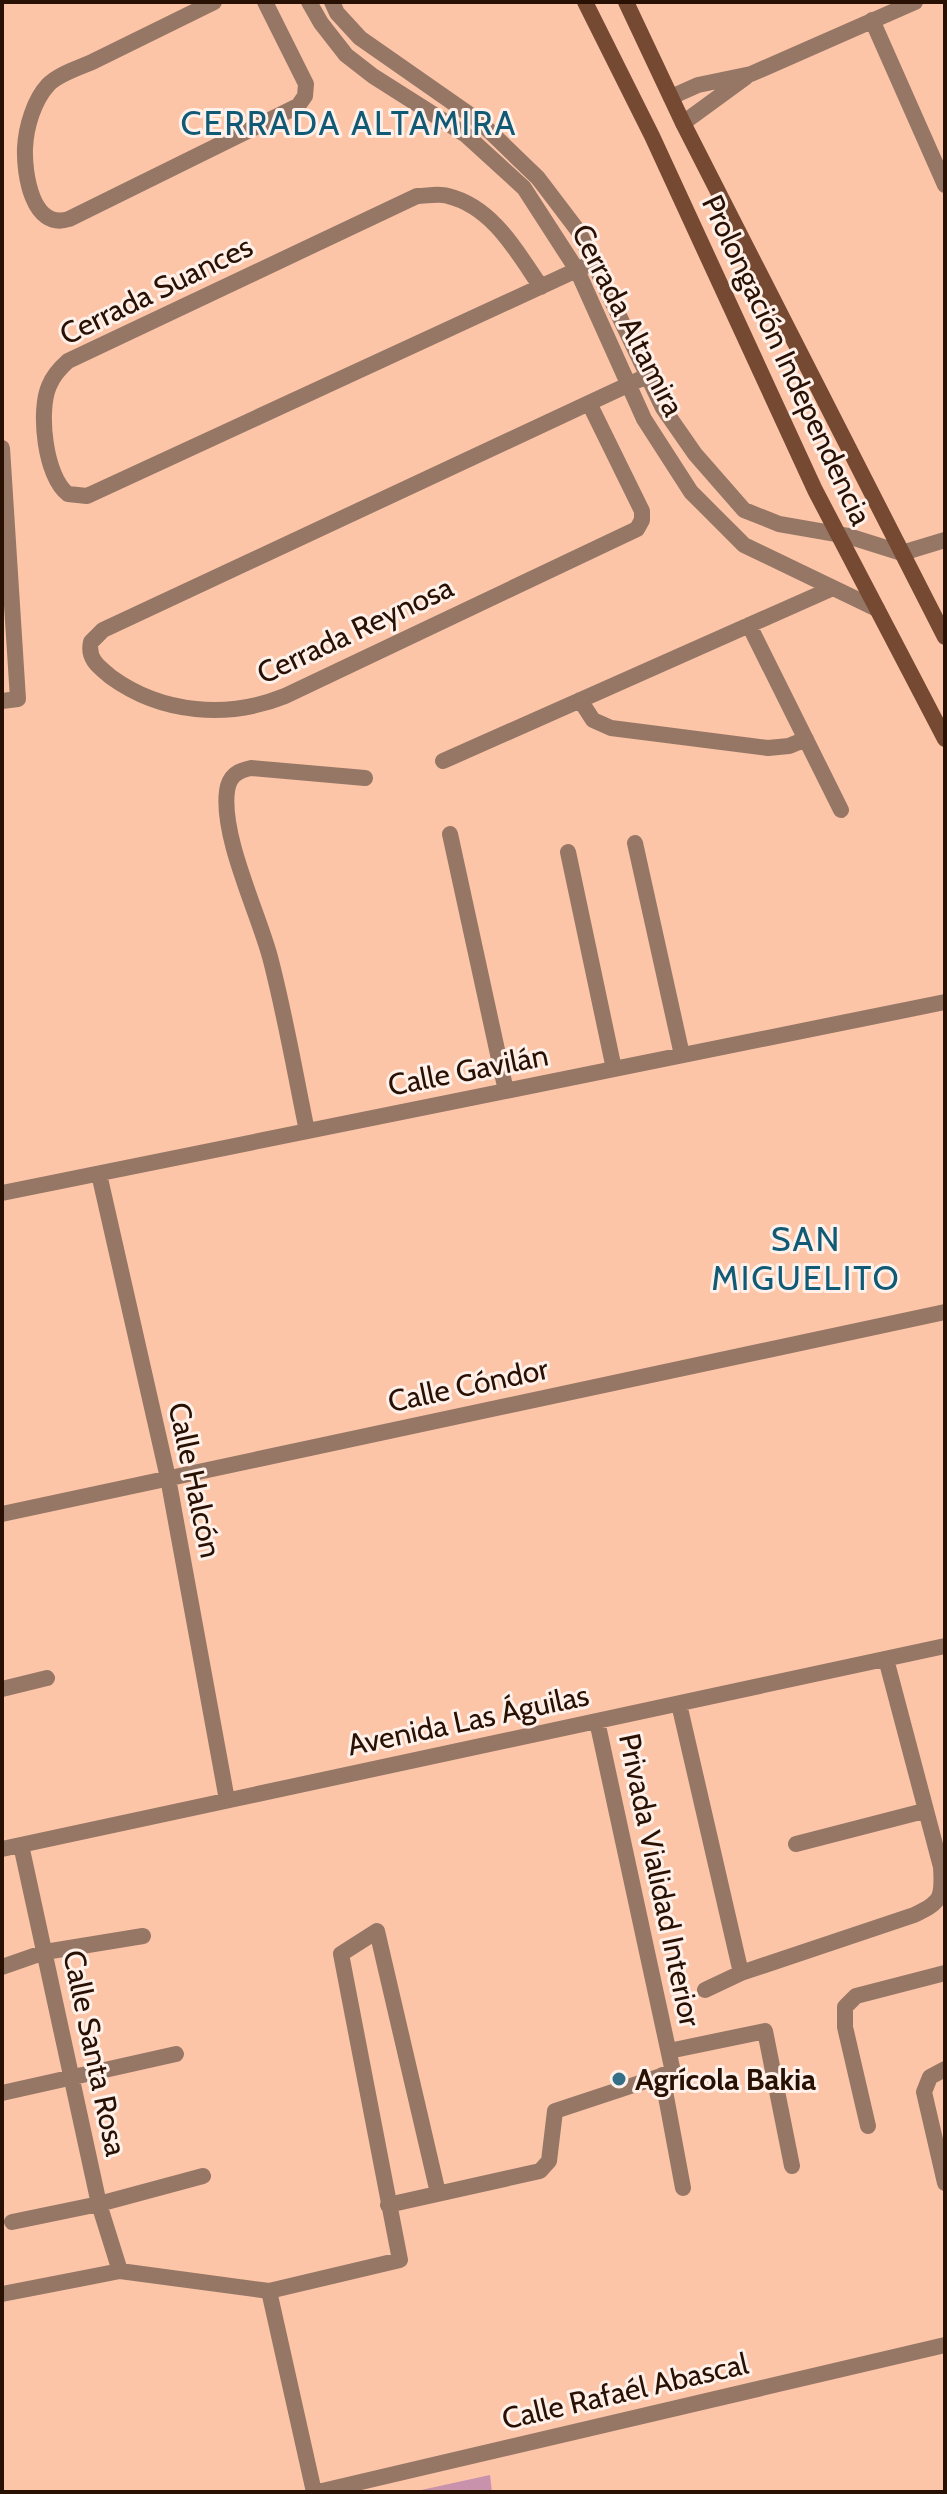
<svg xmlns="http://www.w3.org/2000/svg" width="947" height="2494" font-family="Cabin,sans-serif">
	<rect width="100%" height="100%" fill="#fdc5a8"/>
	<path fill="#c891ac" d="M490,2475L492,2492H412Z"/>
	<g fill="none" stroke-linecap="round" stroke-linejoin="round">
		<path stroke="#967766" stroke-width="16" d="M214,2C173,22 132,42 92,62C79,68 58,74 48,85C34,100 26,127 25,148C24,173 32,231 69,219L298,106L305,96L306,84L265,2
			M309,2L321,23L346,55L373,76L466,135L524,188L577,270L644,419L691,492L744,545L877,609
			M332,2L337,13L360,38L479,121L538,178L579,232L663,408L695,454L744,510L779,524L848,536L902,553L945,540
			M872,20L945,185
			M671,97L698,85L751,74L915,2
			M683,123L746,77
			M541,287C517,252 493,207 448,196C439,193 427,196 417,196L68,361C60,368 53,376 49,386C38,411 45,477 68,494L87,496L594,262
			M589,403L642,511V520L637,529L285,696C228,719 162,714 111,677C99,667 87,659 91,642L103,630L589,403L647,376
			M2,448L18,699L2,701
			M749,625L841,810
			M580,700L593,720L611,728L768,748L789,746L806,739
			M443,761L833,588
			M450,834L506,1091
			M635,843L682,1055
			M568,852L614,1069
			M307,1131C295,1073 285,1014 270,957C258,912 221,837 227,791C229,776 237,771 251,768L365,778
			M99,1174L168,1478L227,1800
			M2,1193L945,1002
			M2,1514L945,1312
			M2,1689L47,1678
			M679,1704L741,1973
			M796,1844L924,1811
			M21,1845L99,2204L120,2271
			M2,1849L945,1646
			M2,1967L45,1952L143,1936
			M705,1990L741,1973L914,1915C942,1902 943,1897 941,1867L886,1659
			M669,2051L765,2031L792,2166
			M945,2069L930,2077L924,2092L945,2183
			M662,2075L683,2188
			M2,2093L176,2054
			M868,2126L845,2027V2007L856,1996L945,1973
			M388,2205L540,2171L549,2161L555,2111L673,2072L597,1721
			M12,2222L99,2204L203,2176
			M269,2291L314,2492
			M2,2294L120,2271L269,2291L400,2260L341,1954L377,1931L438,2193
			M318,2492L945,2345"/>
		<path stroke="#764a32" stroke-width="16" d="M585,2L652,136L815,490L945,739
			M626,2L683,123L945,637"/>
	</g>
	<circle fill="#346e87" stroke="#fff0e9" stroke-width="3" cx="619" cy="2079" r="8"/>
	<g text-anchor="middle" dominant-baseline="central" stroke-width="6" stroke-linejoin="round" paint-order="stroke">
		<g font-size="30" fill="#281003" stroke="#fff0e9">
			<text transform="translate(156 290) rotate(-26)">Cerrada Suances</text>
			<text transform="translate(628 320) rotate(63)">Cerrada Altamira</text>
			<text transform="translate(787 360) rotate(65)">Prolongación Independencia</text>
			<text transform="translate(355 630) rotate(-25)">Cerrada Reynosa</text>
			<text transform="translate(468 1070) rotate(-11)">Calle Gavilán</text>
			<text transform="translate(468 1385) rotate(-12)">Calle Cóndor</text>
			<text transform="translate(195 1480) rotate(78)">Calle Halcón</text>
			<text transform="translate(468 1720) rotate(-12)">Avenida Las Águilas</text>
			<text transform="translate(660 1880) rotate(78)">Privada Vialidad Interior</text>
			<text transform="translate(95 2053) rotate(78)">Calle Santa Rosa</text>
			<text transform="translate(625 2391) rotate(-13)">Calle Rafaél Abascal</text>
		</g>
		<g font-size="30" font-weight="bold" fill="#281003" stroke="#fff0e9" text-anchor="start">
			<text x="635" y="2079">Agrícola Bakia</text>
		</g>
		<g font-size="34" letter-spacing="2" fill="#105a75" stroke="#fff0e9">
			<text x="349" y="123">CERRADA ALTAMIRA</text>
			<text x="806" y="1239">SAN<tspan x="806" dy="39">MIGUELITO</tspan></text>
		</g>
	</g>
	<rect width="947" height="2494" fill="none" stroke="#281003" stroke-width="8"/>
</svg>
